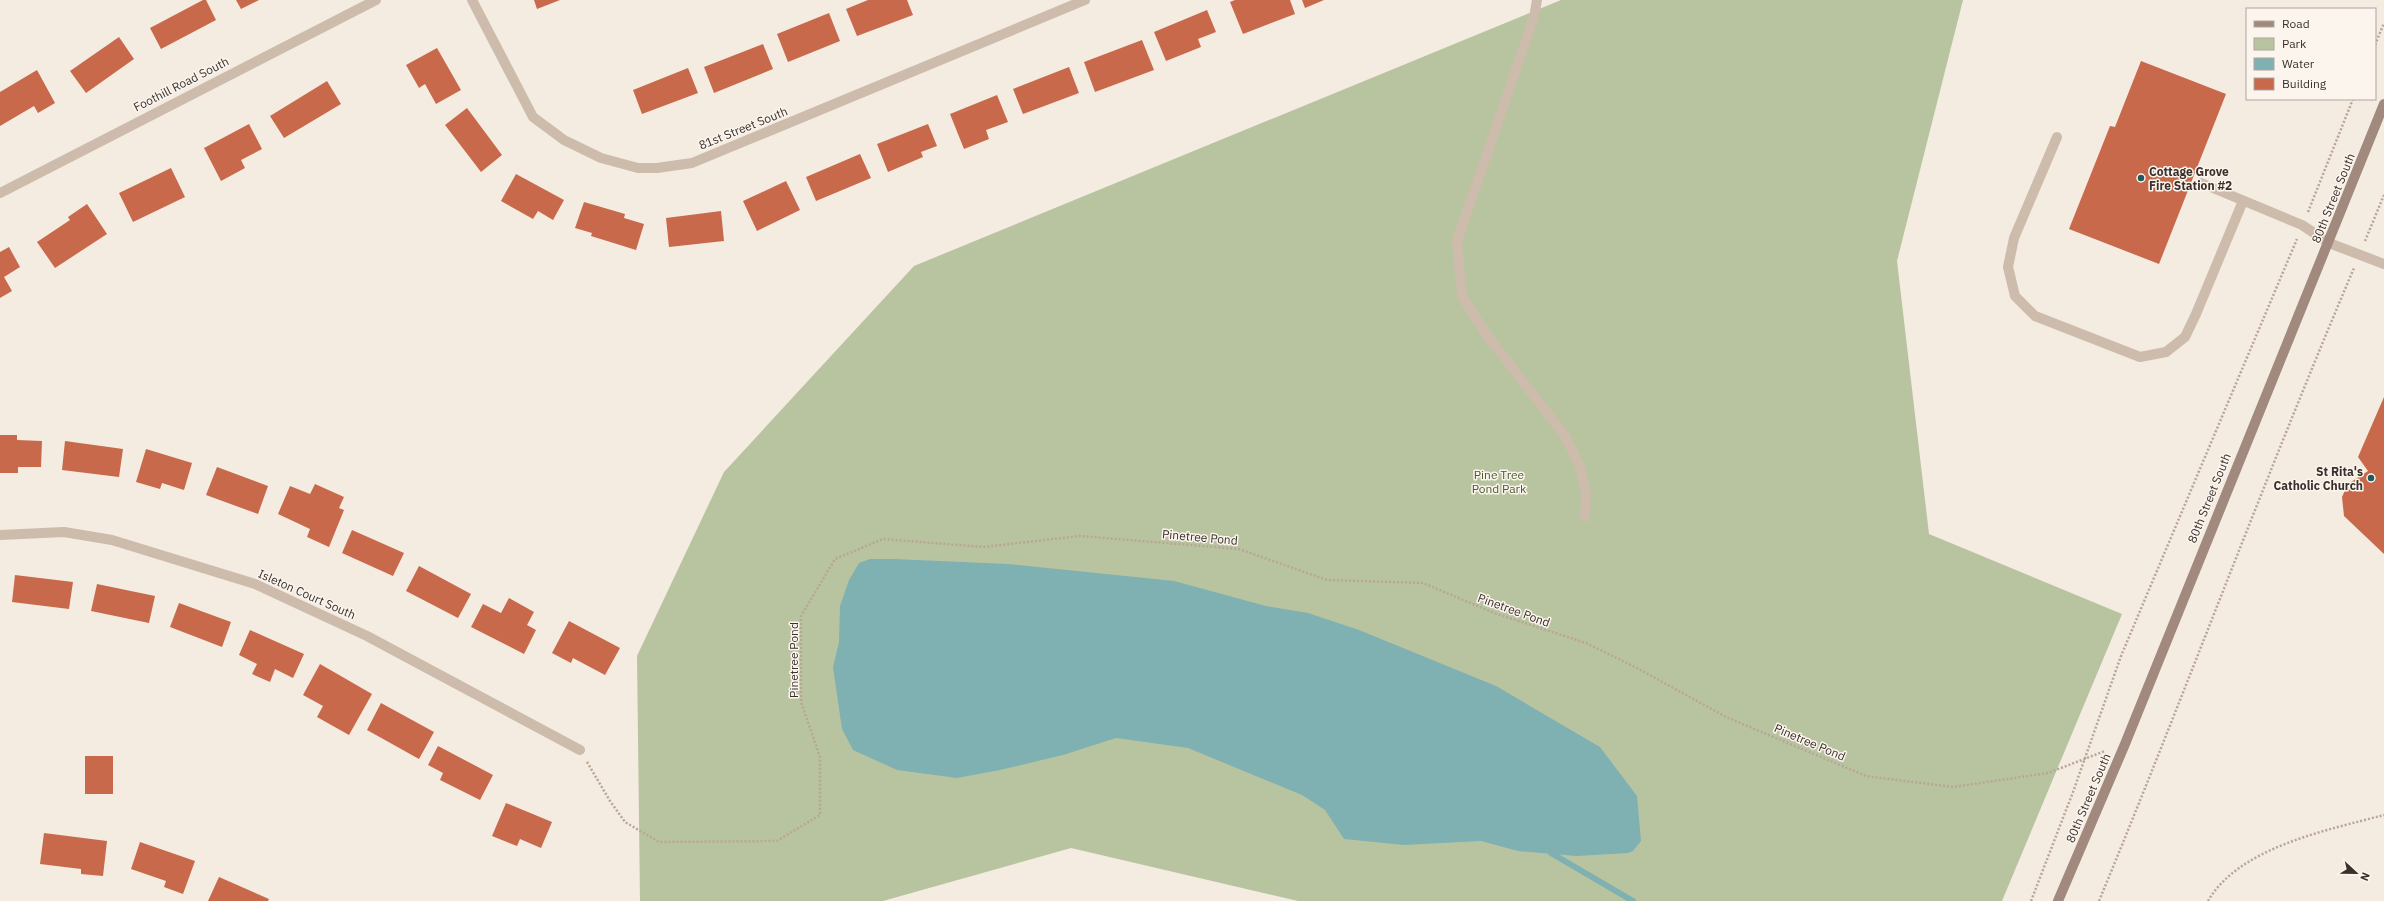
<svg xmlns="http://www.w3.org/2000/svg" width="2384" height="901" font-family="'IBM Plex Sans',sans-serif">
	<rect width="100%" height="100%" fill="#f4ebe1"/>
	<path fill="#b8c4a0" d="M1561,0H1963L1897,261L1929,534L2122,614L2002,901H1298L1071,848L883,901H640L637,656L724,472L914,266Z"/>
	<path fill="#7fb0b2" d="M894,559L1008,564L1174,581L1266,606L1308,613L1359,630L1496,686L1600,747L1637,796L1641,841L1633,851L1628,853L1577,856L1518,851L1481,841L1404,845L1344,839L1325,810L1302,795L1188,748L1116,738L1063,755L1000,770L957,778L897,770L853,750L842,729L833,667L839,642L840,606L849,580L859,563L870,559Z"/>
	<g fill="none" stroke-linecap="round" stroke-linejoin="round">
		<path stroke="#7fb0b2" stroke-width="6" d="M1551,853L1633,901"/>
	</g>
	<path fill="#c8694b" d="M203,0H206L216,20L161,49L150,28Z
		M236,0H259L241,9Z
		M534,0H560L537,9Z
		M868,0H907L913,15L857,36L846,9Z
		M1235,0H1290L1295,14L1243,34L1230,2Z
		M1302,0H1324L1305,8Z
		M1207,10L1216,32L1198,39L1201,47L1166,61L1154,32Z
		M829,13L840,41L788,62L777,34Z
		M119,37L134,59L86,93L70,71Z
		M1142,40L1154,70L1095,92L1084,62Z
		M763,44L773,69L714,93L704,67Z
		M437,48L461,90L436,104L425,84L419,88L406,65Z
		M2141,61L2226,94L2159,264L2069,229L2110,126L2115,127Z
		M1069,67L1079,93L1023,114L1013,89Z
		M688,68L698,93L642,114L633,90Z
		M37,70L55,103L38,113L34,106L0,126V92Z
		M327,81L341,104L284,138L270,116Z
		M997,95L1008,122L986,130L989,139L964,149L950,114Z
		M467,108L502,155L481,172L445,125Z
		M249,124L262,149L241,160L245,168L221,181L204,148Z
		M928,124L937,146L921,152L923,157L888,172L877,144Z
		M860,154L871,178L816,201L806,177Z
		M171,168L185,197L133,222L119,193Z
		M516,174L564,200L553,220L538,211L533,219L501,201Z
		M786,181L800,210L757,231L743,201Z
		M584,202L625,214L624,218L644,224L636,250L591,236L592,233L575,228Z
		M87,204L107,234L55,268L37,242L70,220L68,217Z
		M721,211L724,241L669,247L666,218Z
		M9,247L20,267L4,277L12,291L0,298V252Z
		M2384,397V554L2344,516L2342,497L2348,484L2368,471L2358,457Z
		M0,435H17V440L42,441L41,467H18V473H0Z
		M65,441L123,449L119,477L62,470Z
		M146,449L192,463L184,490L162,483L160,489L136,482Z
		M217,467L268,486L258,514L206,495Z
		M315,484L344,497L339,508L344,510L329,547L307,537L310,529L278,514L290,486L310,494Z
		M352,530L404,553L393,576L342,553Z
		M419,566L471,594L458,618L406,591Z
		M15,575L73,582L69,609L12,602Z
		M97,584L155,596L149,623L91,611Z
		M509,598L534,612L527,625L536,630L524,654L471,627L483,604L501,613Z
		M179,603L231,622L222,647L170,627Z
		M569,621L620,648L605,675L573,658L571,663L552,653Z
		M250,630L304,654L293,678L275,669L270,682L252,674L257,664L239,655Z
		M320,664L372,694L349,735L317,717L323,706L303,695Z
		M381,703L434,732L419,759L367,730Z
		M438,746L493,775L480,800L440,780L443,773L428,765Z
		M85,756H113V794H85Z
		M506,803L552,822L541,848L520,839L517,846L492,836Z
		M44,833L107,841L103,876L81,874V869L40,864Z
		M140,842L195,861L183,894L164,887L166,881L131,869Z
		M219,877L269,899L268,901H208Z"/>
	<g fill="none" stroke-linecap="round" stroke-linejoin="round">
		<path stroke="#b9a596" stroke-width="2.5" stroke-dasharray="2 2" stroke-linecap="butt" d="M2375,45L2384,23
			M2308,212L2353,99
			M2365,241L2384,195
			M587,762L610,801L625,822L659,842L777,841L820,815V757L801,702V616L835,559L883,539L983,547L1080,536L1239,549L1327,580L1423,583L1494,613L1586,643L1637,668L1726,717L1866,776L1953,787L2048,773L2105,751
			M2031,901L2073,792L2121,656L2297,239
			M2099,901C2186,691 2265,477 2354,268
			M2208,901C2239,847 2328,830 2384,815"/>
		<path stroke="#cdbbac" stroke-width="10" d="M1537,0L1534,17L1457,241L1462,296L1486,334L1565,436L1580,467L1586,493L1585,517
			M2057,137L2014,238L2008,267L2015,296L2035,316L2140,357L2166,352L2185,337L2196,314L2243,201
			M2201,183L2302,225L2329,243L2384,264"/>
		<path stroke="#cdbbac" stroke-width="10" d="M472,0L533,117L564,140L601,158L638,168H657L692,163L1085,0
			M0,193L376,0
			M0,535L64,532L112,540L255,584L367,636L580,750"/>
		<path stroke="#a18a7d" stroke-width="10" d="M2058,901L2125,744L2384,104"/>
	</g>
	<g fill="#1f5a5e" stroke="#fbf5ee" stroke-width="1.5">
		<circle cx="2141" cy="178" r="4"/>
		<circle cx="2371" cy="478" r="4"/>
	</g>
	<g text-anchor="middle" dominant-baseline="central" stroke-width="3" stroke-linejoin="round" paint-order="stroke">
		<g font-size="12" fill="#3b302b" stroke="#fbf5ee">
			<text transform="translate(181 84) rotate(-27)">Foothill Road South</text>
			<text transform="translate(743 128) rotate(-22)">81st Street South</text>
			<text transform="translate(2333 198) rotate(-68)">80th Street South</text>
			<text transform="translate(2209 498) rotate(-68)">80th Street South</text>
			<text transform="translate(1200 537) rotate(5)">Pinetree Pond</text>
			<text transform="translate(307 594) rotate(24)">Isleton Court South</text>
			<text transform="translate(1514 610) rotate(20)">Pinetree Pond</text>
			<text transform="translate(793 660) rotate(-90)">Pinetree Pond</text>
			<text transform="translate(1810 742) rotate(23)">Pinetree Pond</text>
			<text transform="translate(2088 798) rotate(-67)">80th Street South</text>
		</g>
		<g font-size="12" font-weight="bold" fill="#3b302b" stroke="#fbf5ee" text-anchor="start">
			<text x="2149" y="171">Cottage Grove<tspan x="2149" dy="14">Fire Station #2</tspan></text>
			<text x="2363" y="471" text-anchor="end">St Rita's<tspan x="2363" dy="14">Catholic Church</tspan></text>
		</g>
		<g font-size="12" fill="#4a5a2e" stroke="#fbf5ee">
			<text x="1499" y="474">Pine Tree<tspan x="1499" dy="14">Pond Park</tspan></text>
		</g>
	</g>
	<rect x="2246" y="8" width="130" height="92" fill="#fbf5ee" stroke="#aea6a0"/>
	<rect x="2254" y="21" width="20" height="6" fill="#a18a7d" stroke="#aea6a0"/>
	<text x="2282" y="28" font-size="12" fill="#3b302b">Road</text>
	<rect x="2254" y="38" width="20" height="12" fill="#b8c4a0" stroke="#aea6a0"/>
	<text x="2282" y="48" font-size="12" fill="#3b302b">Park</text>
	<rect x="2254" y="58" width="20" height="12" fill="#7fb0b2" stroke="#aea6a0"/>
	<text x="2282" y="68" font-size="12" fill="#3b302b">Water</text>
	<rect x="2254" y="78" width="20" height="12" fill="#c8694b" stroke="#aea6a0"/>
	<text x="2282" y="88" font-size="12" fill="#3b302b">Building</text>
	<g transform="translate(2356 873) rotate(112)" stroke="#fbf5ee" stroke-width="3" paint-order="stroke">
	<path d="M0-3L7 15L0 10L-7 15Z" fill="#3b302b"/>
	<text y="-6" font-size="11" font-weight="bold" text-anchor="middle" fill="#3b302b">N</text>
	</g>
</svg>
